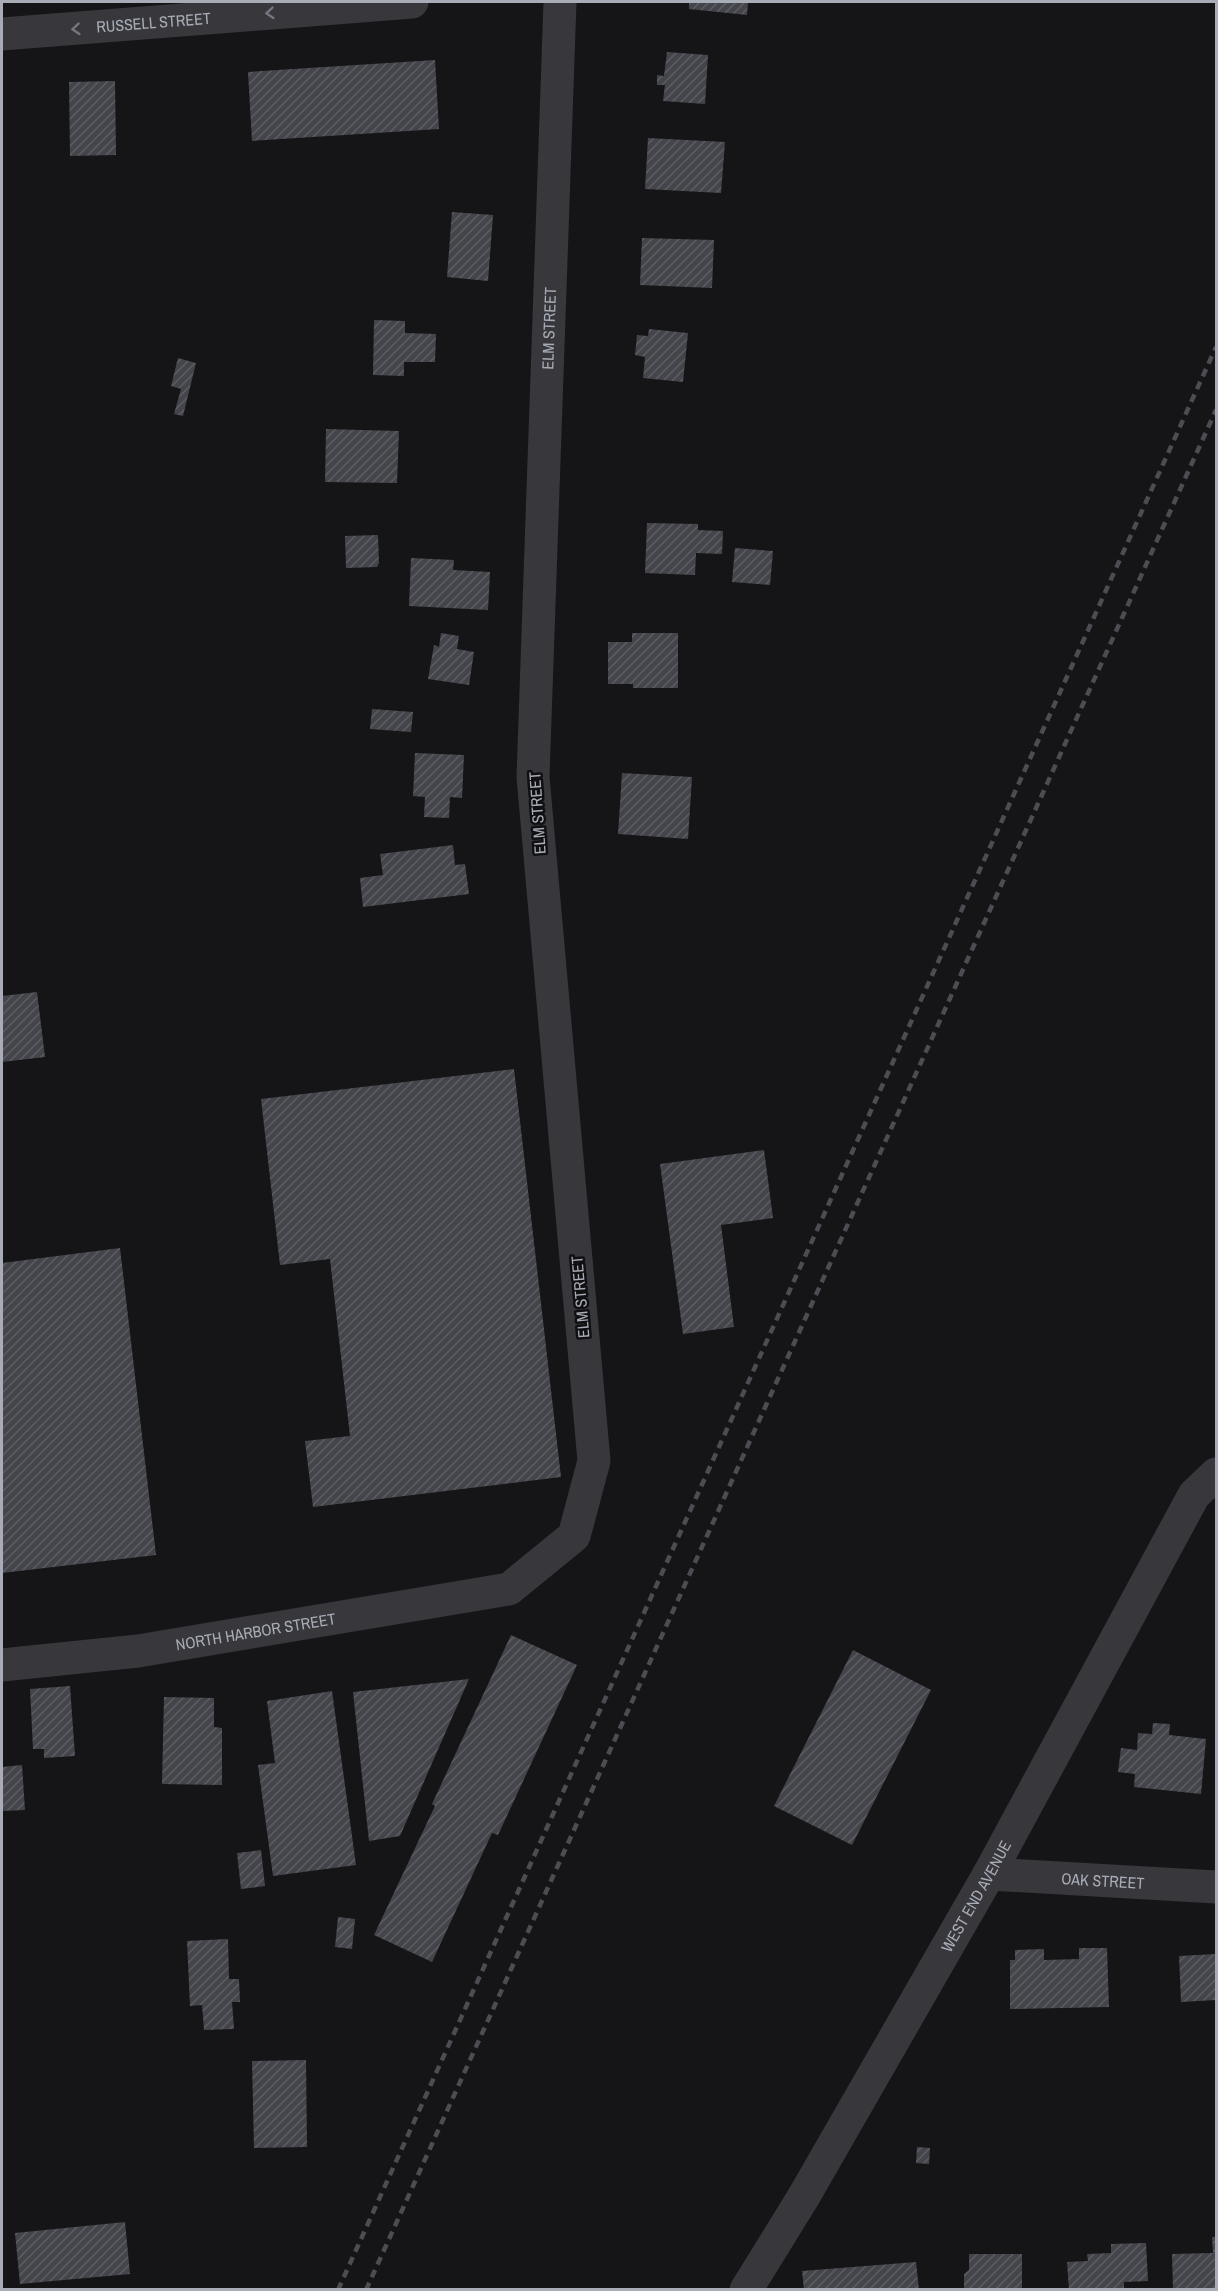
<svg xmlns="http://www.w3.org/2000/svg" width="1218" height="2291" font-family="'Archivo Narrow',sans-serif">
	<defs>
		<pattern id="building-hatch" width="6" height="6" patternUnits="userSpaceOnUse" patternTransform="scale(1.5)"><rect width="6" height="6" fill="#44454a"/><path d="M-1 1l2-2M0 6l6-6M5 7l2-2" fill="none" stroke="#5c5d62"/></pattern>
	</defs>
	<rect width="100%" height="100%" fill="#151517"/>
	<path fill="url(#building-hatch)" d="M689,2H748L747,15L689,9Z
		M667,52L708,55L705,104L663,101L665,85H657V75L664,76Z
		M435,60L439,129L252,141L248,72Z
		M115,81L116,155L70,156L69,82Z
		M648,138L725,142L721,193L645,189Z
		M452,212L493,215L488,281L447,277Z
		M642,238L714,240L712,288L640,285Z
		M374,320L405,321V333L436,334L435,362H404V376L373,375Z
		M649,329L688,333L683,382L643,378L645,357L635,355L637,335L648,336Z
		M178,358L196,363L183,416L174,414L181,389L171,386Z
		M326,429L399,431L397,483L325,482Z
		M647,523L698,524V530L723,531L722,554L696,553L695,575L645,573Z
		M378,535L379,563L377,567L346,568L345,536Z
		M735,548L773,551L770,585L732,582Z
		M411,558L454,560L453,570L490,572L488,610L409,606Z
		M441,633L459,636L457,649L474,652L469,685L428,679L434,645L439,647Z
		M632,633H678V688H633V684H608V642H632Z
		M372,709L413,712L411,732L370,729Z
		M415,753L464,755L462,798L450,797L449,818L424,817L425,797L413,796Z
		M622,773L692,777L688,839L618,834Z
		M453,845L455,865L465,864L469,894L363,907L360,878L383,875L380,854Z
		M37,992L45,1057L2,1062V996Z
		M514,1069L561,1477L313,1507L305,1441L350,1436L330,1259L280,1265L261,1099Z
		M764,1150L773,1218L721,1225L734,1327L683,1334L660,1164Z
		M120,1248L156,1555L2,1573V1263Z
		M511,1635L577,1665L498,1835L492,1833L432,1962L374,1935L435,1806L432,1804Z
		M853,1650L931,1690L852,1845L774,1806Z
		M469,1679L400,1836L369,1841L353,1692Z
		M70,1686L75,1756L44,1758V1749H33L30,1689Z
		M332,1691L356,1865L273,1876L258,1765L275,1763L267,1701Z
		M164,1697L214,1698V1727L222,1728V1785L162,1784Z
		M1153,1723L1170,1724L1169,1735L1206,1739L1201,1794L1134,1787L1135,1774L1118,1772L1121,1748L1137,1750L1138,1733L1152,1734Z
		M22,1765L25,1810L2,1811V1767Z
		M261,1850L265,1886L241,1889L237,1853Z
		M338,1917L355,1919L352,1949L335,1947Z
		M228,1939L229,1979H239L240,2002H232L234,2029L204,2030L202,2005L190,2006L187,1941Z
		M1079,1948H1107L1109,2007L1010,2009V1960H1015V1950L1044,1949V1960L1079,1959Z
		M1216,1954V2000L1181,2002L1179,1956Z
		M306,2060L307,2147L254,2148L252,2061Z
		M917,2147L930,2148L929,2164L916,2163Z
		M125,2222L130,2274L20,2284L15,2233Z
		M1212,2237H1216V2290H1173L1172,2254L1213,2253Z
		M1146,2243L1148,2281L1124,2282V2290H1069L1067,2262L1088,2261L1087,2254L1111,2253V2244Z
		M969,2254H1022V2290H964V2274L969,2270Z
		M916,2262L919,2290H804L802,2271Z"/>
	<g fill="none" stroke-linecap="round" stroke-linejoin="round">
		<g stroke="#37373c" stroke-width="33">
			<path id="s1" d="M2,34L412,2"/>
			<path id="s2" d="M2,1665L138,1651L509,1589L574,1536L594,1461L533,777L560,2"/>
			<path id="s3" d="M989,1874L1216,1887"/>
			<path id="s4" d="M746,2290L804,2196L989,1874L1194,1495L1216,1474"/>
		</g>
		<path stroke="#4c4d53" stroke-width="4.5" stroke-dasharray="8 6" stroke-linecap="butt" d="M338,2290L1216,347
			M366,2290L1216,410"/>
	</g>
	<defs><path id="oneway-chevron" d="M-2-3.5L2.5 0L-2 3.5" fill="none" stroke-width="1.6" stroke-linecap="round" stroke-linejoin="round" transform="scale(1.5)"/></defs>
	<g stroke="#75777f">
		<use href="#oneway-chevron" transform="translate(270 13) rotate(175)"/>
		<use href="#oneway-chevron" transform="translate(76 29) rotate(175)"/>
	</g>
	<g text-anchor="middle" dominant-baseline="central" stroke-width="5" stroke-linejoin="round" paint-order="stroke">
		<g font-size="16" fill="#a8acb6" stroke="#101012">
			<text stroke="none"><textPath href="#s1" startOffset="152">RUSSELL STREET</textPath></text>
			<text stroke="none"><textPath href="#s2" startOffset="1810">ELM STREET</textPath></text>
			<text transform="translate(537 813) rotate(-94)">ELM STREET</text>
			<text transform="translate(580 1297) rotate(-95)">ELM STREET</text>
			<text stroke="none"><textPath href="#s2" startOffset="256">NORTH HARBOR STREET</textPath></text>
			<text stroke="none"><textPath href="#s3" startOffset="114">OAK STREET</textPath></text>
			<text stroke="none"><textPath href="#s4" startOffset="456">WEST END AVENUE</textPath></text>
		</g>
	</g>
	<rect width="1218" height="2291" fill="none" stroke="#a8acb6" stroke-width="6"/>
</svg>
